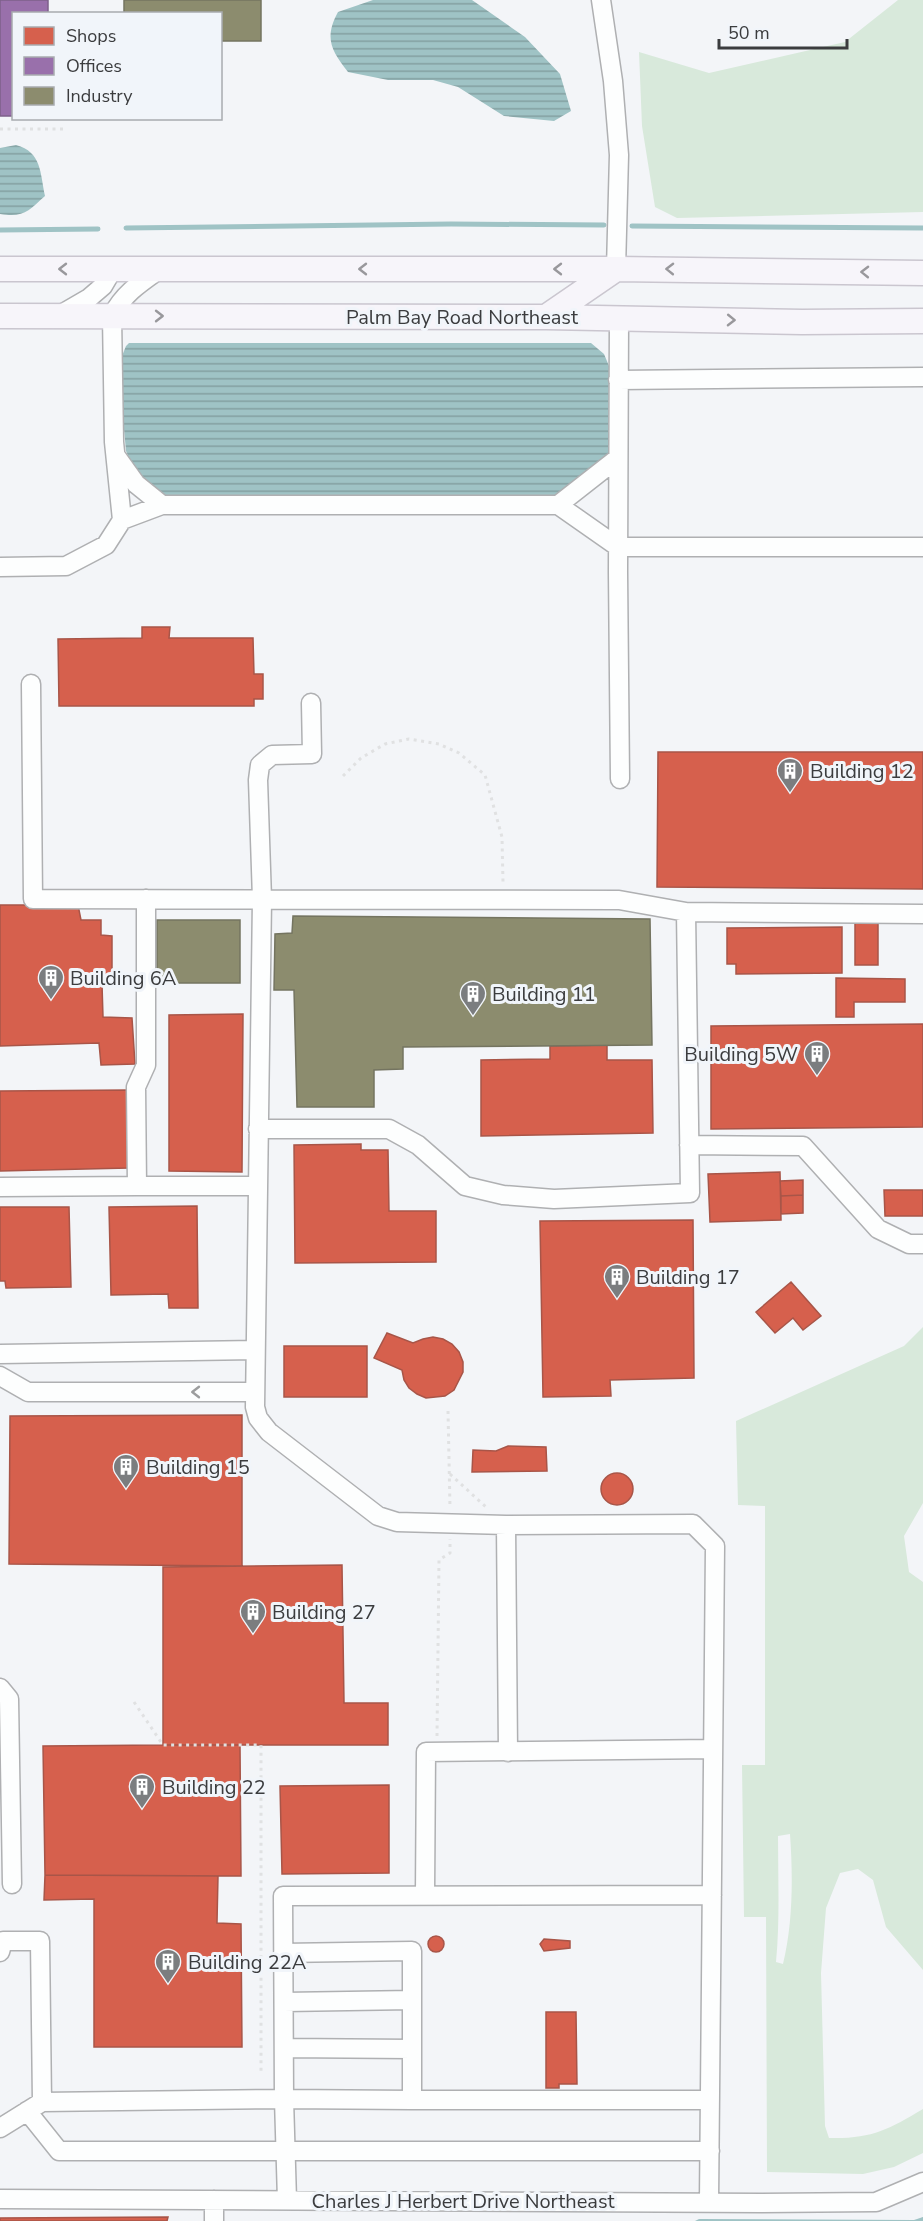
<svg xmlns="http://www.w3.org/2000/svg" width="923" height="2221" font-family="'Nunito Sans',sans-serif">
	<defs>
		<pattern id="water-rules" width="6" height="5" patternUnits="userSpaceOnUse" patternTransform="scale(1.5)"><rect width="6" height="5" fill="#9fc3c5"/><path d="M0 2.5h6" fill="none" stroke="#83a0a1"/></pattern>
	</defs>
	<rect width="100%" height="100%" fill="#f3f5f8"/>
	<path fill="#d8e9db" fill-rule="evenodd" d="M898,0H923V212L677,218L655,207L642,126L639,52L709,73L845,42Z
		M923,1327V1503L904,1536L909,1572L923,1582V1970L886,1927L873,1880L858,1869L840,1873L826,1908L821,1973L825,2126L829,2138C871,2139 888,2130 923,2109V2153L894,2167L863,2174L767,2172L766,1917H744L742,1765H765V1506L738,1505L736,1421L904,1346ZM790,1834C793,1877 793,1923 783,1964L776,1962C780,1920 778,1878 778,1836Z"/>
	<path fill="url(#water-rules)" d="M373,0H472L525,37L560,74L571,111L554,121L504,116L458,87L433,80H388L348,72C331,50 324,38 338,12Z
		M16,145C42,152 40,173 45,196C28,211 24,218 0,214V148Z
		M129,343H591L604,354L609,366L608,454L561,494L530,502L172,499L154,491L136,474L126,451L123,419L122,356L126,346Z
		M923,2217V2221H695L699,2219L914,2220Z"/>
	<path fill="#d6604d" stroke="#a85548" stroke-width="1.5" d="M142,627H170L169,638H253L254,674H263V699H254V706H59L58,639L142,638Z
		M658,752H923V889L657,887Z
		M0,905H78L81,920H101V935L112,936V974L119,973V985L102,984L103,1017L132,1018L135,1064L101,1065L99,1043L0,1046Z
		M855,923H878V965H855Z
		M842,927V973L736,974V964H727V928Z
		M836,978L905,979V1002H854V1017H836Z
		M243,1014L242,1172L169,1171V1015Z
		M923,1024V1127L711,1129V1026Z
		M607,1045V1060H652L653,1133L481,1136V1060L550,1059V1046Z
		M128,1090V1168L0,1171V1091Z
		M361,1144V1150H388L389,1211H436V1262L295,1263L294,1145Z
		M780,1172L781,1220L710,1222L708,1174Z
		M803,1180V1195L781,1196L780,1181Z
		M884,1190H923V1216H885Z
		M803,1195V1213L781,1214V1196Z
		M197,1206L198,1308H169L168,1294L111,1295L109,1207Z
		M0,1207H69L71,1287L6,1288L5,1281H0Z
		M693,1220L694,1378L610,1380L611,1396L543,1397L540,1221Z
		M791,1282L821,1316L803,1330L793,1318L775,1333L756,1312Z
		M387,1333L413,1343L423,1339L433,1337L443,1339L452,1344L459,1352L463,1362V1372L454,1390L445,1396L426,1398L417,1394L409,1388L404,1380L402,1370L374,1358Z
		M284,1346H367V1397H284Z
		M242,1415V1566L9,1564L10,1416Z
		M508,1446L546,1447L547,1471L472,1472L473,1450L496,1451Z
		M601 1489a16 16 0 1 1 32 0a16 16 0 1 1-32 0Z
		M342,1565L344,1703H388V1745H163V1567Z
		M163,1745H240L241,1876L45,1875L43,1746Z
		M389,1785V1873L282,1874L280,1786Z
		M45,1875L218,1876L217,1923L241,1924L242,2047H94V1899L44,1900Z
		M428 1944a8 8 0 1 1 16 0a8 8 0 1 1-16 0Z
		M544,1939L570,1941V1948L544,1951L540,1944Z
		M546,2012H576L577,2084H559V2088H546Z
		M168,2217L167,2221H0V2218Z"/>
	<path fill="#9970ab" stroke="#7d608a" stroke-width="1.5" d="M0,0H48V14H14V116H0Z"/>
	<path fill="#8c8c6e" stroke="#747460" stroke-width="1.5" d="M124,0H261V41H220V14H124Z
		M293,916L650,919L652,1045L403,1047V1069L374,1070V1107H297L294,990H274L275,934L292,933Z
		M157,920H240V983H157Z"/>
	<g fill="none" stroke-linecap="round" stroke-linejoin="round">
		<path stroke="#9fc3c5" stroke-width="5" d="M632,226L923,228
			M126,228L451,224L604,225
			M0,230L98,229"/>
		<defs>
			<path id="minor" d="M601,0L613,81L619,155L616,269
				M58,316L89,298L103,286L113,269
				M619,318L618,572L620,779
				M618,380L923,377
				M116,456L136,484L162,505
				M558,505L618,458
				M122,520L162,505H558L618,547H923
				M0,567L66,566L106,545L122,520L114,442L112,316C123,294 140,283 160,269
				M31,684L33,899L619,900L686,912L923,914
				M311,703L312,754L272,755L260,765L258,780L262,899L255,1407L258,1418L269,1432L378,1516L397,1522L506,1525L693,1524L715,1546L709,2202
				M258,1129H389L418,1145L465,1186L503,1195L554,1199L690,1193L686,912
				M689,1145L803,1146L878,1229L909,1244H923
				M137,1186H258
				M0,1187L137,1186L136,1087L146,1065V899
				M0,1354L255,1350
				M0,1376L28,1392H255
				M506,1525L508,1752
				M0,1688L9,1699L12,1884
				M425,1895L426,1752L713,1749
				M0,1952L3,1941H40L42,2102
				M283,1953L412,1951V2100L284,2099L287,2200
				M284,2002L412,2000
				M284,2048L412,2049
				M412,2100H710
				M27,2111L59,2151H710
				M0,2128L42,2102L284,2099L283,1896L712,1895
				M0,2199L762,2203L876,2202L923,2182
				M214,2221V2200"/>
			<path id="major" d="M0,269H616L923,273
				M0,316L546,317L802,322L923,321
				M546,317L616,269"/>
		</defs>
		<use href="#minor" stroke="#afb0b2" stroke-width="21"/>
		<use href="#major" stroke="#cac6cf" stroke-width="27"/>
		<path stroke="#e0e1e2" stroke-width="3" stroke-dasharray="3 4.5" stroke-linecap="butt" d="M0,129H67
			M343,776L361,758L385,744L409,739L439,744L459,753L485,775L502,837L503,883
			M448,1411L450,1508
			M450,1474L487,1508
			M134,1702L163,1745H261V2073
			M437,1736L439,1560L450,1553V1539"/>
		<use href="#minor" stroke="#fdfefe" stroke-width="18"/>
		<use href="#major" stroke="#f7f5fa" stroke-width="24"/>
	</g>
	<defs><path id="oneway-chevron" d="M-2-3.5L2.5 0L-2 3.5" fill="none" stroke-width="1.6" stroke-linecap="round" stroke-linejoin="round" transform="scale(1.5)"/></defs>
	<g stroke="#99989c">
		<use href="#oneway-chevron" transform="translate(63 269) rotate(-180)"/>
		<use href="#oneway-chevron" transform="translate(363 269) rotate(-180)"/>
		<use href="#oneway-chevron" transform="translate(558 269) rotate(-180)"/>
		<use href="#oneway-chevron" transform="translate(670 269) rotate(-179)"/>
		<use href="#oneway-chevron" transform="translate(865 272) rotate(-179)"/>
		<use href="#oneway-chevron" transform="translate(159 316)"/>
		<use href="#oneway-chevron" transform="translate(731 320) rotate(1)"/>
	</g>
	<use stroke="#9c9d9e" href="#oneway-chevron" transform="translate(196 1392) rotate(-180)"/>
	<defs>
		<symbol id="building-pin" viewBox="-11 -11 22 30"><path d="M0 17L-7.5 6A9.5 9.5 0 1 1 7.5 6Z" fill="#7b7d7f" stroke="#f1f5fa"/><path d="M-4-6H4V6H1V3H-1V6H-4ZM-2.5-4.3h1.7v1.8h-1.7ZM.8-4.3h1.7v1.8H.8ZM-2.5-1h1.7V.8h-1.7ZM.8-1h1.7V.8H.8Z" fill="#fff"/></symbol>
	</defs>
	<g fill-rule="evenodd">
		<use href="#building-pin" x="775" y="756" width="30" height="40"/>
		<use href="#building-pin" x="36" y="963" width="30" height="40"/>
		<use href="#building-pin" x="458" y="979" width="30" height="40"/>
		<use href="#building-pin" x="802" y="1039" width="30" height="40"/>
		<use href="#building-pin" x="602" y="1262" width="30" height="40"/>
		<use href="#building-pin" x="111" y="1452" width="30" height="40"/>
		<use href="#building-pin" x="238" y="1597" width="30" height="40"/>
		<use href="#building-pin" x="127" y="1772" width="30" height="40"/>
		<use href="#building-pin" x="153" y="1947" width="30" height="40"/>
	</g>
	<g text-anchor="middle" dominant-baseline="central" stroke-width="6" stroke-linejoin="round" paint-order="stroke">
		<g font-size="20" fill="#3b3c3e" stroke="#f1f5fa">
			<text x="462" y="317">Palm Bay Road Northeast</text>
			<text x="463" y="2201">Charles J Herbert Drive Northeast</text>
		</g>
		<g font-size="20" fill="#3b3c3e" stroke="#f1f5fa" text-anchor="start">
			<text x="810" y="771">Building 12</text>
			<text x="70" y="978">Building 6A</text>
			<text x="492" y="994">Building 11</text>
			<text x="798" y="1054" text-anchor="end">Building 5W</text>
			<text x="636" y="1277">Building 17</text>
			<text x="146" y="1467">Building 15</text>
			<text x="272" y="1612">Building 27</text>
			<text x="162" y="1787">Building 22</text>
			<text x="188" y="1962">Building 22A</text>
		</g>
	</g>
	<rect x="12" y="12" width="210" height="108" fill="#f1f5fa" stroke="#a8abaf" stroke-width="1.5"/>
	<rect x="24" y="27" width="30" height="18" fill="#d6604d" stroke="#a8abaf" stroke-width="1.5"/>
	<text x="66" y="42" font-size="18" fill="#3b3c3e">Shops</text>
	<rect x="24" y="57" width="30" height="18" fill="#9970ab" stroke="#a8abaf" stroke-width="1.5"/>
	<text x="66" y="72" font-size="18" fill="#3b3c3e">Offices</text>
	<rect x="24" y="87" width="30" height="18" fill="#8c8c6e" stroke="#a8abaf" stroke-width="1.5"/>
	<text x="66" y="102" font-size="18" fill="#3b3c3e">Industry</text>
	<path d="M719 39v9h128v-9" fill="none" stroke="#3b3c3e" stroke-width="3"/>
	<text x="728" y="39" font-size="18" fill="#3b3c3e" stroke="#f1f5fa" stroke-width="4.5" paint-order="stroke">50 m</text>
</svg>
